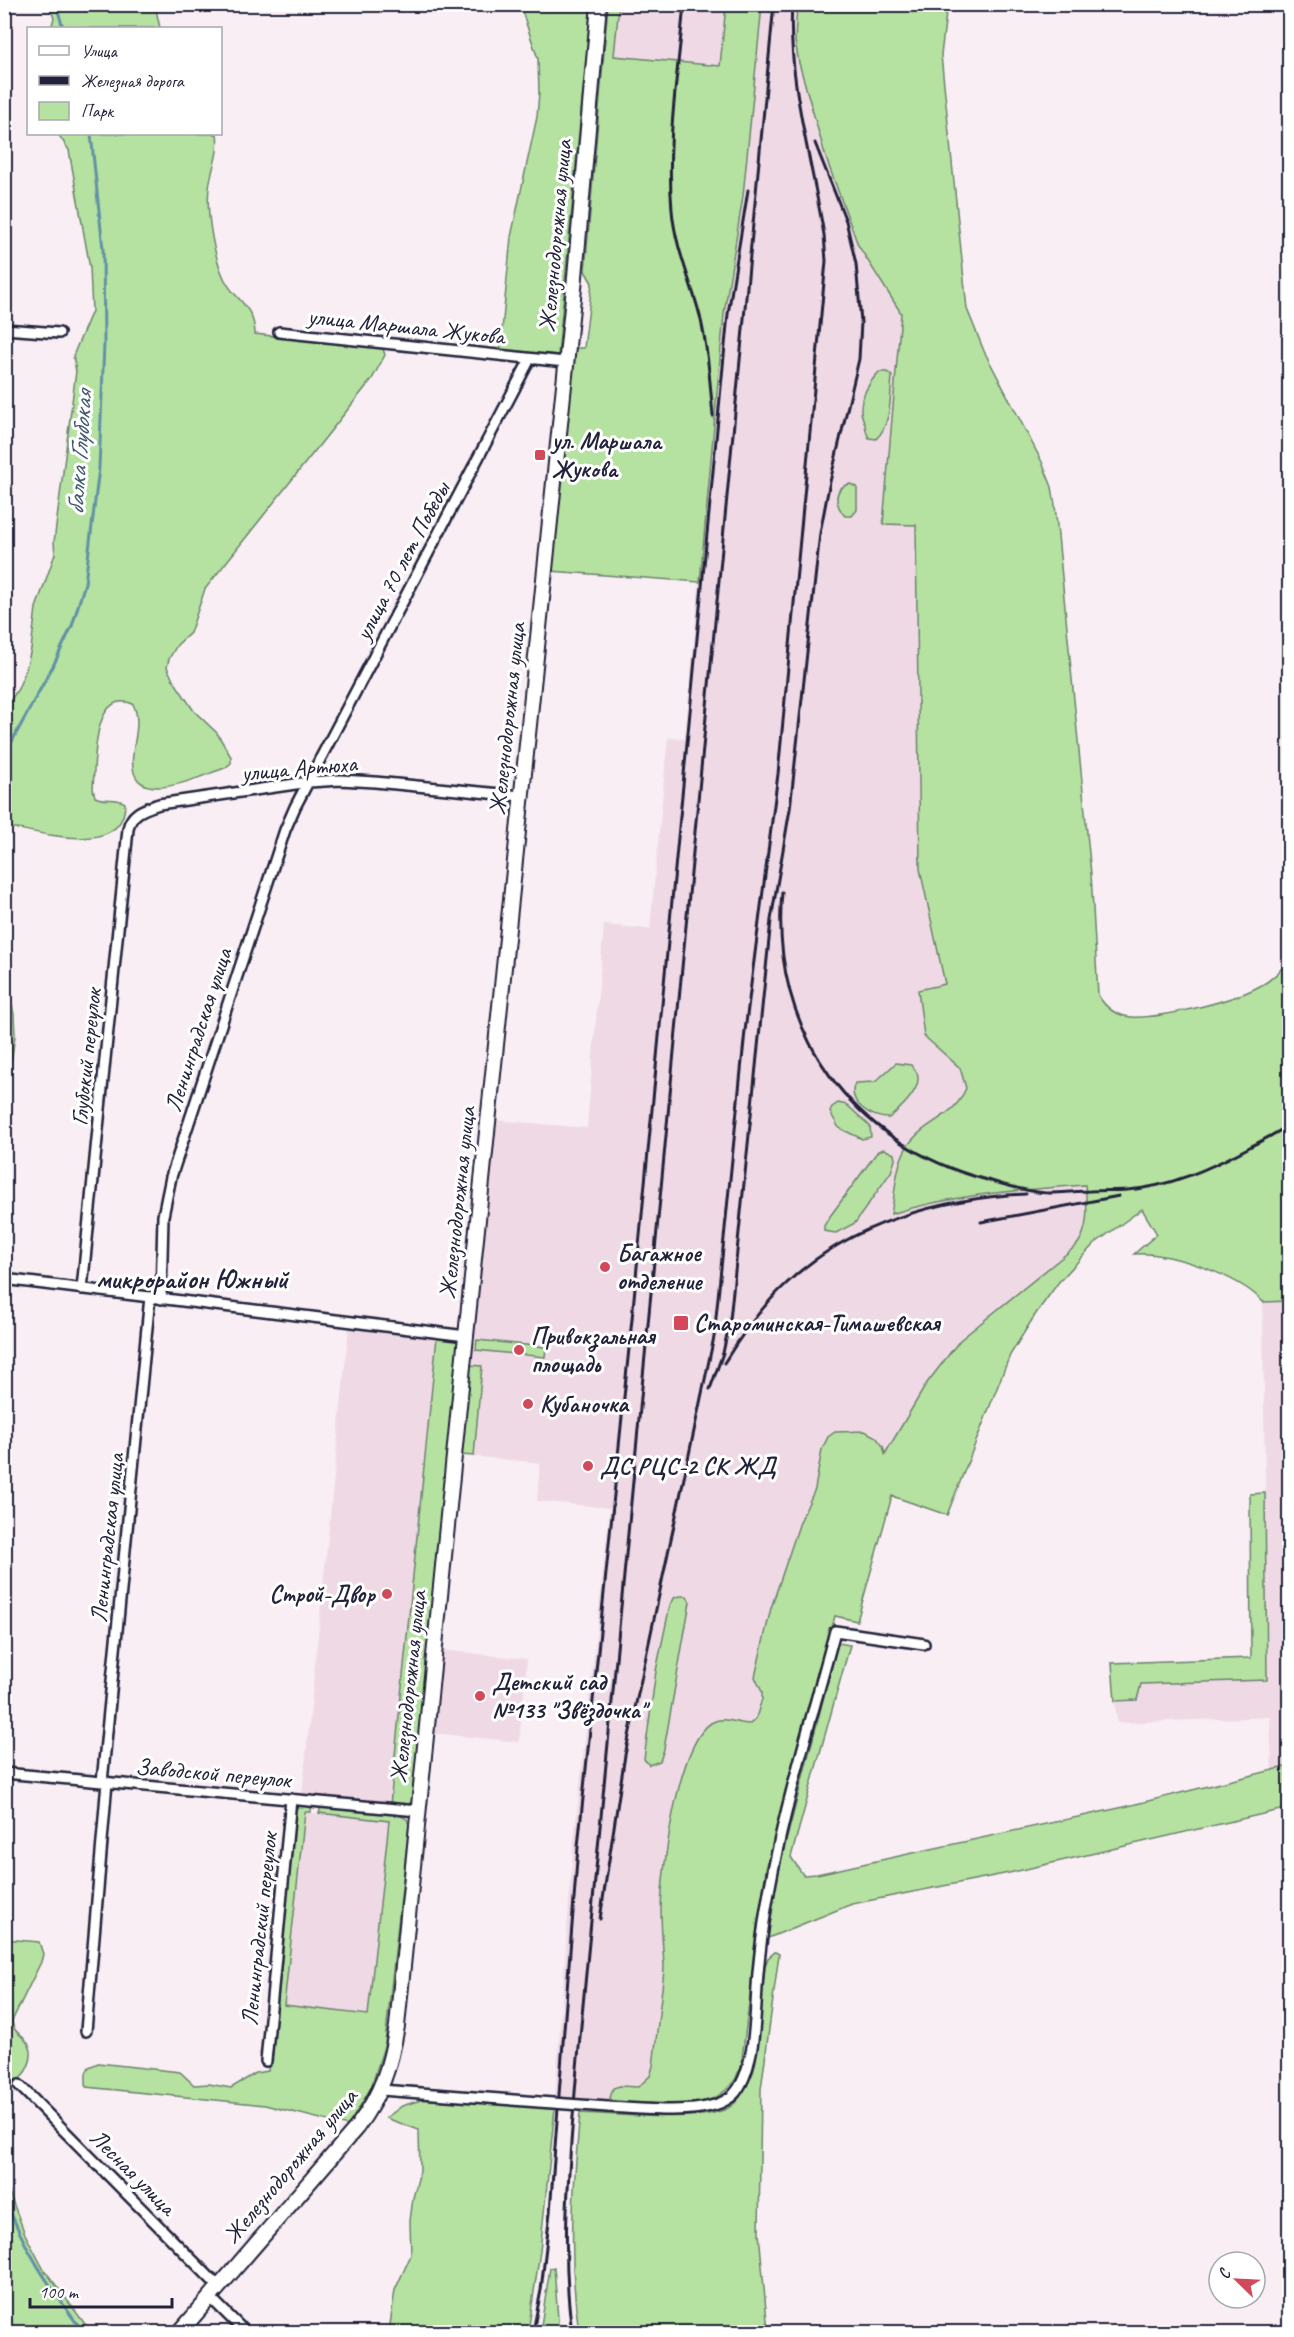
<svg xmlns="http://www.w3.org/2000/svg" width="1294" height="2337" font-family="Caveat,sans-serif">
	<rect width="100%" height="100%" fill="#f8eef3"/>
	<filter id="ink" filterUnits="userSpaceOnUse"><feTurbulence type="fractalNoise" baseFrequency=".0167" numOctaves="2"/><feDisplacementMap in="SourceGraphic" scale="12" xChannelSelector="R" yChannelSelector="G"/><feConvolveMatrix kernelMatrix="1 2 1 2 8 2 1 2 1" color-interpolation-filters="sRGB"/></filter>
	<g filter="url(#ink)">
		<path fill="#efd9e5" d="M619,5H726L720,66L614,56Z
			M762,5H797L795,41L799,63L826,158L858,245L901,313L883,523L916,524L920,869L945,984L918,991L924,1036L960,1068L966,1088L959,1104L947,1113L892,1213L922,1204L978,1193L1085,1184L1086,1227L1084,1238L1076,1246L975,1327L927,1383L885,1455L828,1437L822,1449L815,1489L800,1522L771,1608L755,1677L762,1692L756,1718L750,1724H741L726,1719L693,1745L683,1775L673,1814L663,1882L661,1910L664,1966L653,2066L650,2076L638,2087L620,2086L610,2097L613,2101L555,2097L573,1850L610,1508L537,1501L540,1463L460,1455L494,1120L587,1128L604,925L650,929L668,738L685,739L724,314L743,196Z
			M1289,1301V1766L1272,1770L1270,1717L1117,1723L1115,1701L1137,1700L1141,1684L1267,1679L1263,1302Z
			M349,1327L437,1337L390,1805L302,1796Z
			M441,1650L527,1659L519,1742L432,1733Z
			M305,1812L389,1821L368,2015L284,2006Z"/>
		<path fill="#b5e2a0" stroke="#6c826e" stroke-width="1.5" d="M49,5H155L160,28H51L54,18Z
			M520,5H591L558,355L500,351L511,237L537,117L539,93L538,59Z
			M608,5H619L614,56L720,66L726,5H762L743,196L724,314L700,582L550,571L573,348H584L592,283L585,271Z
			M797,5H947L941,55L967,309L984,351L1042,462L1052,487L1055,505L1091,874L1098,995C1105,1007 1116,1016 1131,1017C1160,1019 1232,1001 1258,987C1271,981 1280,971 1289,960V1301L1263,1302C1240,1276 1169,1251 1134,1254L1157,1234L1142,1209L1094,1244L1058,1283L1035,1315L1010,1355L947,1515L892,1496L857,1621L835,1616L766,1869L741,2066L735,2080L726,2090L715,2098L695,2104L623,2103L613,2101L610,2098L613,2088L620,2086L638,2087L650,2076L653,2066C656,2043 658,2020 661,1997C662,1987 664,1976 664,1965C663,1947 661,1929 661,1910C662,1871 677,1745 711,1723C724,1715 736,1724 750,1724L756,1718L762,1699V1692L755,1677L771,1608L800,1522L815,1489L822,1449L828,1437L835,1432L865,1431L876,1437L883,1446L885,1454L927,1383L960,1340L1076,1246C1090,1230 1087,1204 1085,1185C1019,1190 955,1194 891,1214C896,1190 895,1158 913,1139C931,1118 954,1118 966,1088L960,1068L924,1036L918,990L945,984L920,869L916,525L883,524L901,313L858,245L826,158L799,63L795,41Z
			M58,134H217C220,153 211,170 209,188C206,212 213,249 221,271C231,300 254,302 255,334L377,348L383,349L385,355L372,379L205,589L190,633L177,645L169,659L167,667L172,678L194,711L217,733L231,757V763L225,768C197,777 126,813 133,754C135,736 141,720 133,704C92,688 95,764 93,789L95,797C105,802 116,797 125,803C125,860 35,831 4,826L5,709L18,689L26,669L31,649L36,608L55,554L54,542L76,371L73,356L75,351L92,311L90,268L69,150Z
			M879,372H887L892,376C890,396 892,424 876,439L869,438C866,433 866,431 865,425C864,420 861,416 861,411C860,397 870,381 879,372Z
			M850,484L857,487V510L852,516H845C835,505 832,488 850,484Z
			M5,919L10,937L9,990L14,1014L15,1036L5,1103Z
			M896,1063L911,1065C914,1068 918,1073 918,1078C919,1092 899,1110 889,1118C872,1119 846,1102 855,1083L875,1082Z
			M838,1103L847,1105L870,1126L871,1137L862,1139L839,1128L830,1112L832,1107Z
			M884,1149L894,1154L895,1160L891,1172L855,1223L836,1233L824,1231V1226L828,1219L878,1151Z
			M437,1337L458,1339L412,1801L405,1807L390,1805Z
			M477,1340L546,1347L545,1357L476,1350Z
			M468,1365L482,1366L474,1456L460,1455Z
			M1265,1493L1267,1680L1141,1684L1137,1700L1115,1701L1112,1663L1251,1658L1250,1494Z
			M682,1596H687L690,1602L664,1749L660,1761L649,1765L644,1759L656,1671L670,1605L675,1597Z
			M838,1643L850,1645L791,1857L803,1875L817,1874L1124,1807L1289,1766V1808L1009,1873L852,1904L768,1938L778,1872Z
			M300,1805L311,1806V1812H305L284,2005L368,2015L389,1821L319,1813L321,1807L399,1815L407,1819L409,1825L385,2043L371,2088L348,2126L265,2105L86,2087V2073L89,2067L98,2063L180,2072L194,2085L209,2084L231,2088L256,2073L268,2071L294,1811Z
			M5,1939L39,1942L43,1954L41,1962L12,2021C13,2032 20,2033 26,2041C37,2053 28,2070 19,2080L5,2079Z
			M775,1952L779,1954L761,2089L759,2233L768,2332H579C568,2258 573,2188 580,2113C614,2114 700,2123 728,2108C741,2101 748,2084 754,2070L765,1966L768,1958Z
			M424,2099L555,2108L540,2251L528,2332H389L395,2290L411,2255L410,2221L413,2198L420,2171L419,2130L386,2118L402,2106Z
			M4,2179L25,2234L43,2268L91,2332H22L5,2328Z
			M554,2267L559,2332H540L550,2268Z"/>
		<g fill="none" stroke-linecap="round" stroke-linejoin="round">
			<path stroke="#6291a5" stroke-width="3" d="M56,4L63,28
				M4,756L54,664L72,626L85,583L99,468L104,344L103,249L91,134
				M4,2195C23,2249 50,2287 83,2332"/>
			<defs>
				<path id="street" d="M4,329L59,333
					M279,332L565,362
					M4,1279L466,1336
					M82,1289L128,829C131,812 145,809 159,804L309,782L340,780L375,782L521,796
					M161,1299L163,1216L171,1177L285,830L295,807L530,359
					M4,1773L418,1811
					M102,1782L150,1297
					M86,2031L107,1782
					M266,2061L291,1799
					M19,2085L219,2287
					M381,2090L539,2102
					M608,2107C640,2108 709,2118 733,2095C757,2071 755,2006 758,1973C768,1856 805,1744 835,1631L924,1644
					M210,2297L245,2332"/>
				<path id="secondary" d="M180,2332L357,2127C382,2093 390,2067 397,2026L466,1336L574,288L599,4"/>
			</defs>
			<use href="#street" stroke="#22223b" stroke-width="14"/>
			<use href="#secondary" stroke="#22223b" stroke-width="18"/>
			<use href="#street" stroke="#fff" stroke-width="9"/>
			<use href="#secondary" stroke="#fff" stroke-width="14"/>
			<path stroke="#22223b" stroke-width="3" d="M684,4C678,73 666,142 672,210C675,247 691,281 700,316C708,349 710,383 713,416
				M782,892C769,1031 853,1145 987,1180C1006,1185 1029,1193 1049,1193C1063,1193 1077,1191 1090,1191C1102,1190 1115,1191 1127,1190C1169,1187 1209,1169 1246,1149C1261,1141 1276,1134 1290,1124
				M981,1222L1119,1196
				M724,1363C742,1334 761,1307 786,1284C849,1223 942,1198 1026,1194
				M710,1389L723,1353L730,1320L771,920L790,809L820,533L829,486L859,359L861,322L856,264L846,221L815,143
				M600,1919L625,1755L714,1337L745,1031L778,774L826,261L824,235C812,161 787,79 792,4
				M533,2332L541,2290L550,2212L578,1847L632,1319L728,314L748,190
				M572,2332C560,2244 570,2157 577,2068L774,4"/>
			<defs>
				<path id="street-bridge" d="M539,2102L608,2107"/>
			</defs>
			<use href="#street-bridge" stroke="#22223b" stroke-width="14" stroke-linecap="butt"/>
			<use href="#street-bridge" stroke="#fff" stroke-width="9"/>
		</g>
	</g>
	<g fill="#d1495b" stroke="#fff" stroke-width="2">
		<rect x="534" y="449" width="12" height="12" rx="3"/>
		<circle cx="605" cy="1267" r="6"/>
		<rect x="673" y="1315" width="16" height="16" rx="3"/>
		<circle cx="519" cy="1350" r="6"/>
		<circle cx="528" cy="1404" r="6"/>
		<circle cx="588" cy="1466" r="6"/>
		<circle cx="387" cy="1594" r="6"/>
		<circle cx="480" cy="1696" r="6"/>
	</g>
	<g text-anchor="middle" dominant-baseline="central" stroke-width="6" stroke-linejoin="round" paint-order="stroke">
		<g font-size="24" fill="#22223b" stroke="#fff">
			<text transform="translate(555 236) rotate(-85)">Железнодорожная улица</text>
			<text transform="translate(406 326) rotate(6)">улица Маршала Жукова</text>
			<text transform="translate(402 561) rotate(-62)">улица 70 лет Победы</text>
			<text transform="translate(507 719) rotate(-84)">Железнодорожная улица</text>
			<text transform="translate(299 768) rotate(-5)">улица Артюха</text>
			<text transform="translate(198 1030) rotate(-72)">Ленинградская улица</text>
			<text transform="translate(86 1057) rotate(-84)">Глубокий переулок</text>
			<text transform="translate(457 1203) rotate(-84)">Железнодорожная улица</text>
			<text transform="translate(107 1538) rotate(-84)">Ленинградская улица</text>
			<text transform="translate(408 1687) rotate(-84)">Железнодорожная улица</text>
			<text transform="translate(213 1773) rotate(5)">Заводской переулок</text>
			<text transform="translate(259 1929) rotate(-84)">Ленинградский переулок</text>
			<text transform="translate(290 2166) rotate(-50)">Железнодорожная улица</text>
			<text transform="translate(133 2172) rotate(45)">Лесная улица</text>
		</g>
		<g font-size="24" font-weight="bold" fill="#22223b" stroke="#fff" text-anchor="start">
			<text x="552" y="441">ул. Маршала<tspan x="552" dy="28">Жукова</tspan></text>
			<text x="617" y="1253">Багажное<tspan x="617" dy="28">отделение</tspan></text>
			<text x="694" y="1323">Староминская-Тимашевская</text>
			<text x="531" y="1336">Привокзальная<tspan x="531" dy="28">площадь</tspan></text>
			<text x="540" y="1404">Кубаночка</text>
			<text x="600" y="1466">ДС РЦС-2 СК ЖД</text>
			<text x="375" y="1594" text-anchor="end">Строй-Двор</text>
			<text x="492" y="1682">Детский сад<tspan x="492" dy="28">№133 "Звёздочка"</tspan></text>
		</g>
		<g font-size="26" font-style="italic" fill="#425a70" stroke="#fff">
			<text transform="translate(79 453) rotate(-86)">балка Глубокая</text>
		</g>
		<g font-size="27" font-weight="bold" fill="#22223b" stroke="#fff">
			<text x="192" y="1279">микрорайон Южный</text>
		</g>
	</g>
	<rect width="1294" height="2337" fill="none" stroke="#fff" stroke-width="24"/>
	<rect x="12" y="12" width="1270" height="2313" fill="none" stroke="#22223b" stroke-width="2" filter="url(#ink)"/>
	<rect x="27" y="27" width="195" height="108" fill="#ffffff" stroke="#a7a7b1" stroke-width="1.5"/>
	<rect x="39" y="46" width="30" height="9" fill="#ffffff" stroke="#a7a7b1" stroke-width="1.5"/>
	<text x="81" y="57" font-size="18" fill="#22223b">Улица</text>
	<rect x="39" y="76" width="30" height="9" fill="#22223b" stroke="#a7a7b1" stroke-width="1.5"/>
	<text x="81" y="87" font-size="18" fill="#22223b">Железная дорога</text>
	<rect x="39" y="102" width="30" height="18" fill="#b5e2a0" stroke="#a7a7b1" stroke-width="1.5"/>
	<text x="81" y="117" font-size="18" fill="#22223b">Парк</text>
	<g transform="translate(1237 2280) rotate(294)"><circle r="28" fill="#ffffff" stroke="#a7a7b1" stroke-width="1.5"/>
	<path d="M0-4.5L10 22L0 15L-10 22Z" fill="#d1495b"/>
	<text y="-9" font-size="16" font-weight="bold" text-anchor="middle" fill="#22223b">С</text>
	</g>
	<path d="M30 2298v9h142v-9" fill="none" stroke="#22223b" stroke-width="3"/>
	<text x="39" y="2298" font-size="18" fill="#22223b" stroke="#ffffff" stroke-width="4.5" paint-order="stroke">100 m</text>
</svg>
